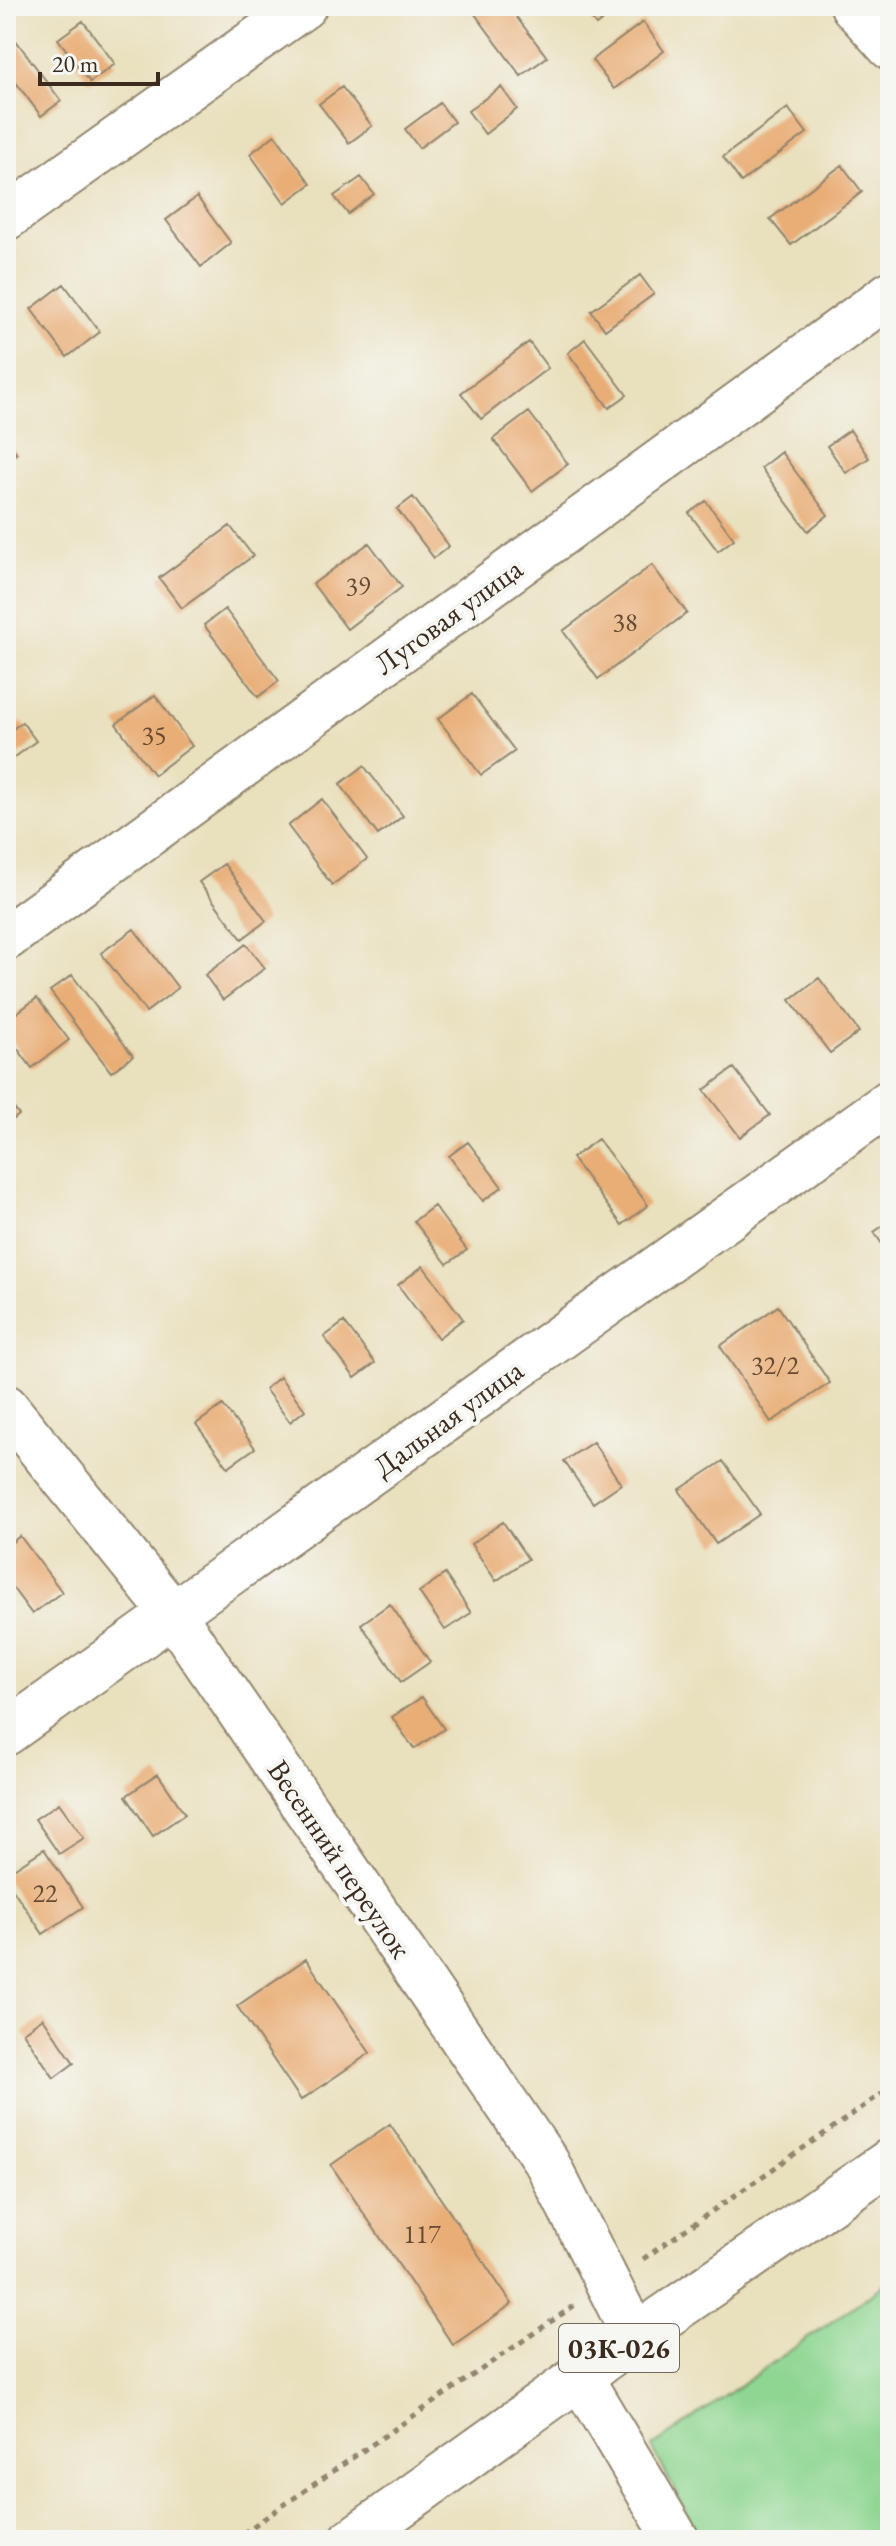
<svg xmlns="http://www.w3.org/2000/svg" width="896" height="2546" font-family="'EB Garamond',serif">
	<rect width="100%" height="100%" fill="#f6f6f2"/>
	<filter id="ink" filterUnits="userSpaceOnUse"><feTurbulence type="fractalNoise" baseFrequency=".0125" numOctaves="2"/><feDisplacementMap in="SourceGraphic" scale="16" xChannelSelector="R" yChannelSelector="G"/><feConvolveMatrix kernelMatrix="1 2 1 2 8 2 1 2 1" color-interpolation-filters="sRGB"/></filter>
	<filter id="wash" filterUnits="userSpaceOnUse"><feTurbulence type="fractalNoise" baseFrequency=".006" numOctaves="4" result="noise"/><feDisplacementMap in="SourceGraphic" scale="32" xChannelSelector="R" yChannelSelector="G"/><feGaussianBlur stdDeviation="1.8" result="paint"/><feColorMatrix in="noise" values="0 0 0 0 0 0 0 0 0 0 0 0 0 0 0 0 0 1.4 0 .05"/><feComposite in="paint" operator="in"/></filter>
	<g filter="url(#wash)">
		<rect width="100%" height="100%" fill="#e9e0bd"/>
		<path fill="#8ed691" stroke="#648058" stroke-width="2" d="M890,2281V2540H701L652,2447Z"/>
		<g id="blocks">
			<path fill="#e9ad76" d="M469,6H508L547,57L521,76Z
				M581,6H614L617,9L596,25Z
				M83,21L115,64L90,82L58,39Z
				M643,22L664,51L614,89L592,60Z
				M6,27L61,101L41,116L6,69Z
				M342,87L372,126L349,143L319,104Z
				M501,87L517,109L485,134L468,111Z
				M440,103L454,122L419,148L405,129Z
				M788,108L807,133L741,182L723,157Z
				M275,135L311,184L285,203L250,154Z
				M842,165L862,192L791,245L770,219Z
				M361,177L374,194L348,214L334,196Z
				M197,197L231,243L201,267L166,220Z
				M640,275L654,294L605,330L591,311Z
				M64,284L100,332L67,357L31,309Z
				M585,339L627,395L609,408L568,353Z
				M529,342L548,368L481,419L461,393Z
				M529,412L568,464L532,491L493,439Z
				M850,430L869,458L846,473L827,446Z
				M6,439L17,453L6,461Z
				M781,452L828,515L808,531L761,468Z
				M413,497L449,546L434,558L397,509Z
				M706,501L734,539L718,551L689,513Z
				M230,526L253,556L182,608L159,578Z
				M369,543L402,587L347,629L313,584Z
				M652,565L687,613L598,679L563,631Z
				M225,609L279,681L258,697L204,625Z
				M472,694L515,751L481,775L438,719Z
				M155,695L192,746L154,775L116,724Z
				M22,722L36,741L6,764V734Z
				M364,766L403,816L378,835L340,784Z
				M322,799L367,859L332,885L288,826Z
				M224,864L266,921L242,939L199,882Z
				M134,929L178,988L146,1012L101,953Z
				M246,944L265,968L223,1000L205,975Z
				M72,975L133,1056L111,1072L50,991Z
				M819,978L859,1032L830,1053L790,1000Z
				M37,998L69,1040L32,1068L6,1033V1021Z
				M734,1068L770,1115L740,1137L704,1090Z
				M6,1098L19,1115L6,1125Z
				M598,1139L648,1205L622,1225L572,1158Z
				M468,1142L502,1187L483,1201L449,1156Z
				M434,1206L467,1250L447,1264L414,1221Z
				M890,1221V1256L874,1232Z
				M423,1266L463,1319L438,1338L398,1285Z
				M778,1306L830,1383L771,1422L720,1346Z
				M344,1322L375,1363L355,1378L324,1337Z
				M280,1377L305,1410L290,1422L265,1389Z
				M223,1405L255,1448L228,1467L196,1424Z
				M593,1442L621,1484L593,1503L564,1461Z
				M723,1461L760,1514L716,1544L679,1490Z
				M503,1522L528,1559L496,1581L471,1544Z
				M20,1536L62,1592L32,1614L6,1579V1547Z
				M445,1574L471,1613L445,1630L419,1592Z
				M390,1604L430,1662L401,1682L361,1624Z
				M422,1697L444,1729L414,1749L392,1717Z
				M158,1774L185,1814L153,1836L126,1796Z
				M59,1803L84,1838L59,1854L35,1819Z
				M44,1849L83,1907L43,1934L6,1879V1874Z
				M306,1959L370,2053L301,2100L237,2006Z
				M43,2018L74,2063L54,2078L23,2032Z
				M390,2124L512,2304L453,2345L331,2165Z"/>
		</g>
	</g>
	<g filter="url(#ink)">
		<use href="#blocks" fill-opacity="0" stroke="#92856e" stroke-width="2"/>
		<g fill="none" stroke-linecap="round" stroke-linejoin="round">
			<defs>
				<path id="minor" d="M853,6L890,47
					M6,218L304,6
					M6,938L890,294
					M6,1407L173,1614L547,2163L635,2337
					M6,1733L890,1102
					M580,2377L677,2540"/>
				<path id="major" d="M352,2540L635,2337L890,2161"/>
			</defs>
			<use href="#minor" stroke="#92856e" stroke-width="48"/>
			<use href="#major" stroke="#92856e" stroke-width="48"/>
			<path stroke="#92856e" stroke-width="5" stroke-dasharray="6 6" stroke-linecap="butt" d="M643,2259L890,2088
				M233,2540L575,2305"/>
			<use href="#minor" stroke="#fff" stroke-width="44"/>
			<use href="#major" stroke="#fff" stroke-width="44"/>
		</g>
	</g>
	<g text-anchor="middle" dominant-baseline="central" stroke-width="8" stroke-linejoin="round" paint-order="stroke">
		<g font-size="26" fill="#664b34">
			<text x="358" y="586">39</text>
			<text x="625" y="622">38</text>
			<text x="154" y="735">35</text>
			<text x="775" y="1365">32/2</text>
			<text x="45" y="1893">22</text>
			<text x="422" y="2234">117</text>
		</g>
		<rect fill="#f6f6f2" stroke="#73675e" stroke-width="2" x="559" y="2324" width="120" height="48" rx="6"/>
		<g font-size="28" font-weight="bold" fill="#3b2a1e">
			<text x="619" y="2348">03К-026</text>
		</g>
		<g font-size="30" fill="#3b2a1e" stroke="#f6f6f2">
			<text transform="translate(448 616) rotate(-36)">Луговая улица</text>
			<text transform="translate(448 1418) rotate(-36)">Дальная улица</text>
			<text transform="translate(340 1859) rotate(56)">Весенний переулок</text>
		</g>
	</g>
	<rect width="896" height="2546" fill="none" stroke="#f6f6f2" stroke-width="32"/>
	<path d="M40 72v12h118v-12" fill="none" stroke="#3b2a1e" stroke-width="4"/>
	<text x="52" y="72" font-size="24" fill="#3b2a1e" stroke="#f6f6f2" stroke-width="6" paint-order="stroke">20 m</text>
</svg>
